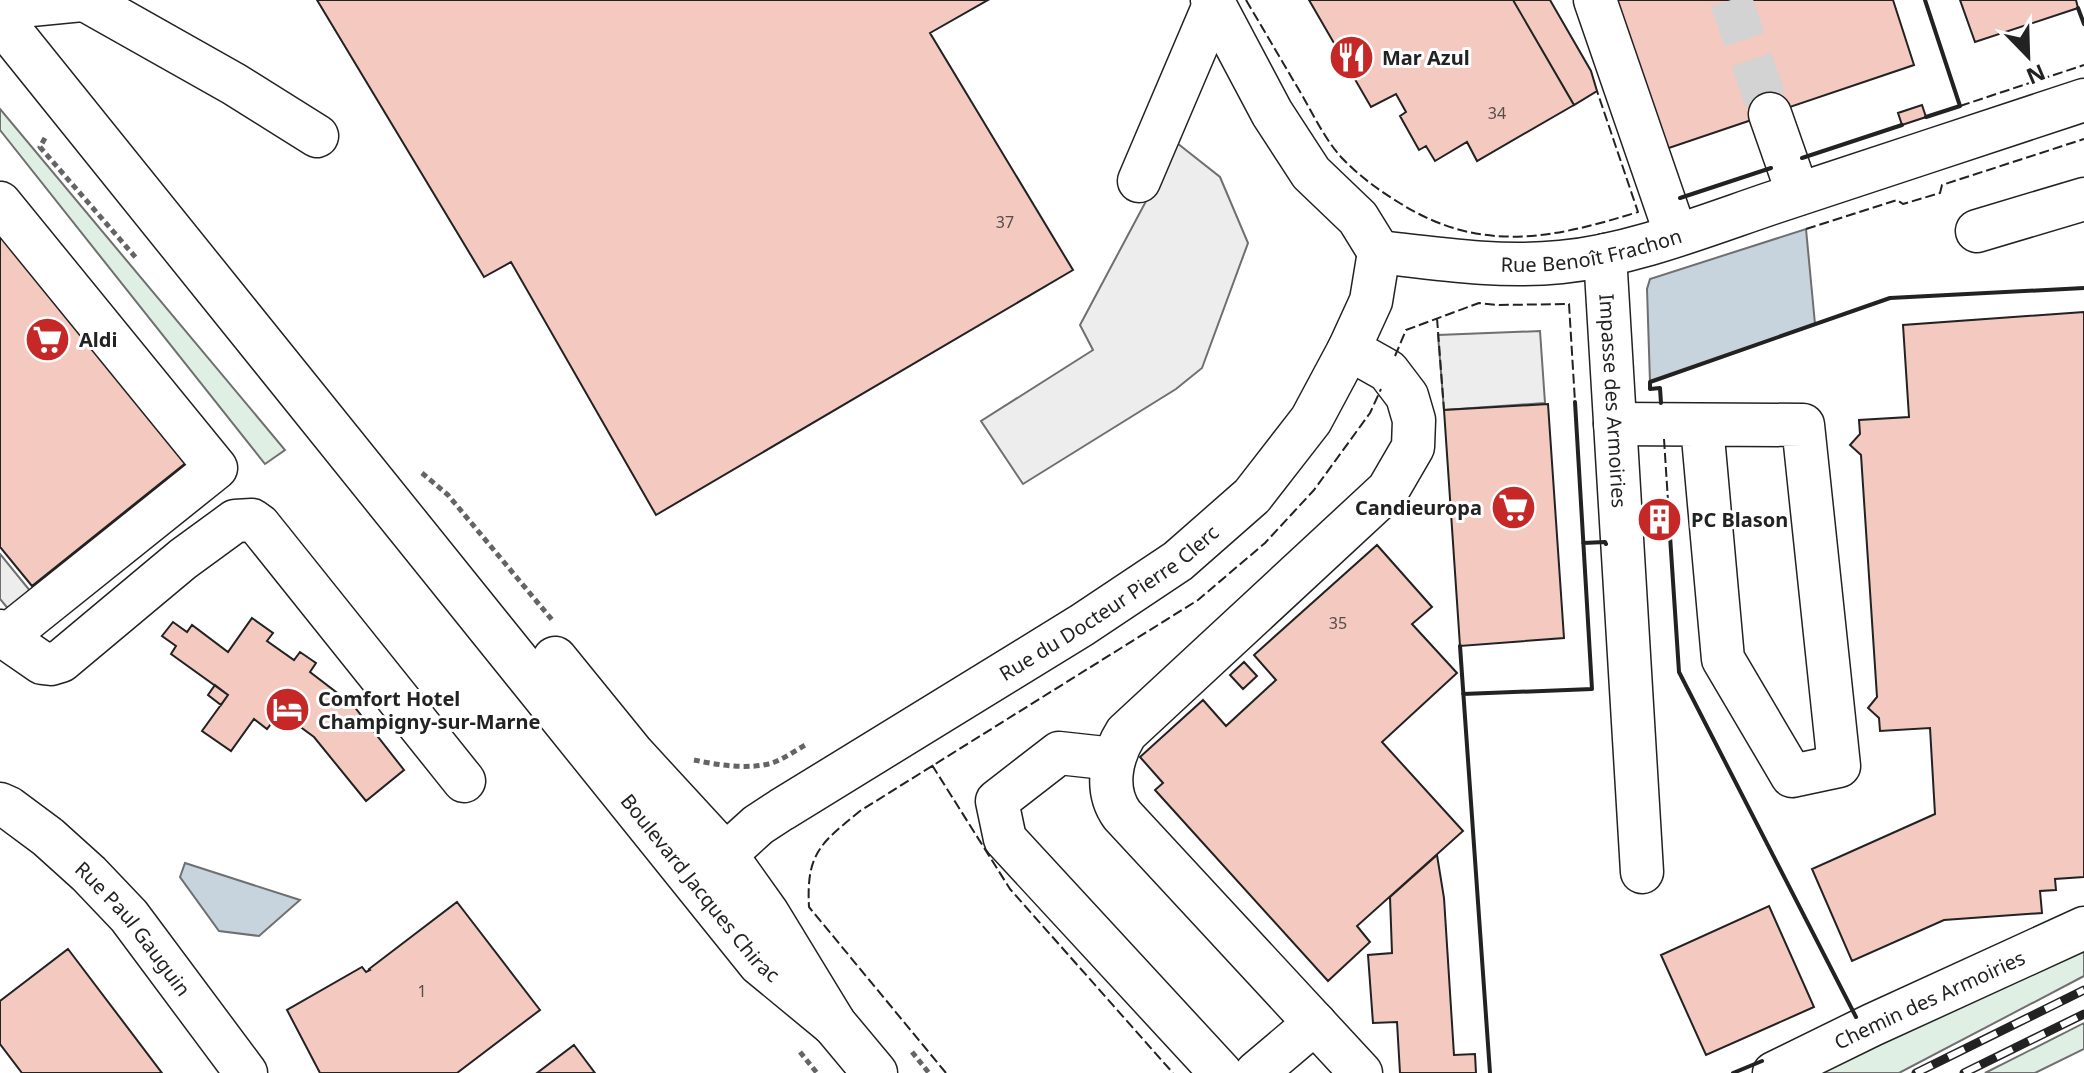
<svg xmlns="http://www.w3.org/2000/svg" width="2084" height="1073" font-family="'Noto Sans',sans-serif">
	<rect width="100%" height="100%" fill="#fff"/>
	<path fill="#e0efe3" stroke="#6f6f6f" stroke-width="2" d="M0,109L285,450L265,464L0,130Z
		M2084,919V976L1899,1073H1796Z
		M2084,1023V1049L2035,1073H1985Z"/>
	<path fill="#ededed" stroke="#6f6f6f" stroke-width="2" d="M1177,143L1220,177L1248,243L1202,368L1176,389L1023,484L981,421L1093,350L1080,325Z
		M1540,331L1545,403L1444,410L1438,335Z
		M0,554L31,592L10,611L0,599Z"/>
	<path fill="#c7d3dd" stroke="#6f6f6f" stroke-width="2" d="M1806,229L1815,324L1650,382L1647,289L1650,279Z
		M185,863L300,900L259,936L219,931L180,877Z"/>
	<path fill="#f3c9c0" stroke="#222" stroke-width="2" d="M317,0H988L930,33L1073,270L656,515L511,262L484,277Z
		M1309,0H1513L1574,105L1477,161L1467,142L1435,161L1426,146L1419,150L1400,116L1406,112L1396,94L1371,107Z
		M1513,0H1550L1591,71L1597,91L1574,105Z
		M1610,0H1893L1914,65L1660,151Z
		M1960,0H2076L2078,8L1975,42Z
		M1922,105L1926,117L1902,125L1898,113Z
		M0,220L192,458L32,586L0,547Z
		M2084,312V877L2055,879L2056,890L2040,891L2042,913L1944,920L1852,961L1812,869L1935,814L1930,728L1880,731L1879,718L1868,708L1877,697L1861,455L1850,445L1860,434L1859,420L1909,417L1903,325Z
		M1548,404L1564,638L1460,646L1444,410Z
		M1668,501L1670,536L1651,537L1649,503Z
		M1377,545L1432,607L1412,624L1457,673L1382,742L1463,831L1357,926L1370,942L1328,981L1155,790L1163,783L1140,757L1203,700L1226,726L1276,680L1254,655Z
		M252,618L273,633L267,641L294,660L300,652L316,663L310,672L353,705L404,770L366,801L314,737L280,712L267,729L254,719L231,751L202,731L228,695L171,654L176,646L162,636L173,622L187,632L192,625L228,652Z
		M1244,662L1257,676L1243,689L1230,675Z
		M215,685L228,695L221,705L208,695Z
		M1437,855L1444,898L1454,1055L1475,1054L1476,1073H1400L1397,1022L1373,1023L1368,955L1392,953L1390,897Z
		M457,902L540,1010L457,1073H320L287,1010L362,967L366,972L370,970L369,969Z
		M1769,906L1814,1007L1706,1055L1661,955Z
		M68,949L162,1073H22L0,1044V1001Z
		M574,1045L595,1073H537Z"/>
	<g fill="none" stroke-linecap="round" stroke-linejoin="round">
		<path stroke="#d3d3d3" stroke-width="42" stroke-dasharray="42 21" stroke-linecap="butt" d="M1731,0L1770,114"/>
		<defs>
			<g id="minor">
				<path d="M85,0L234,84L317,136"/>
				<path d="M1212,0L1272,113L1311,173L1358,218L1379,252"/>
				<path d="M1595,0L1676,235"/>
				<path d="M0,8L82,0"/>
				<path d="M1770,114L1798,194"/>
				<path d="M1139,181L1214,5"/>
				<path d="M0,203L216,468L5,637L0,631"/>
				<path d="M1977,231L2084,199"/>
				<path id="s1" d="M1379,252C1440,259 1500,268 1561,262C1632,255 1704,226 1772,203C1876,169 1980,134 2084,100"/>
				<path id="s2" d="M1605,255L1642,872"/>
				<path d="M1349,349L1388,371L1407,396L1414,420L1413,447L1388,490L1126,733C1111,757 1104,790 1122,815L1361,1073"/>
				<path d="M1615,424L1803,425L1839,766L1792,776L1723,659L1702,426"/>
				<path d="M0,634L42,663L51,664L61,661L183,559L235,521L252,520L259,525L464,781"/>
				<path d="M1114,759L1059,753L997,801L1005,839L1221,1073"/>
				<path id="s3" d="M0,804L9,808L48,837L89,874L129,916L246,1073"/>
				<path id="s4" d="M725,855L758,825L781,810L1082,625L1178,561L1252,496L1311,420L1349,349L1371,301L1379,252"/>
				<path d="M1256,1073L1315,1023"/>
				<path id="s5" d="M1774,1073L1872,1025L2084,928"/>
			</g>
			<g id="major">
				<path id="s6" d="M0,19L760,963L834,1024"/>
				<path d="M555,659L633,755L725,855L767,914L834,1024L875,1073"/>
			</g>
		</defs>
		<use href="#minor" stroke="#222" stroke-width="45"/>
		<use href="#major" stroke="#222" stroke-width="47"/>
		<path stroke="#646464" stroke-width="5" stroke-dasharray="6 4" stroke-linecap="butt" d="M45,138L40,147L137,259
			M422,473L448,495L553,621
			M694,760C718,765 748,770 772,763C784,759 796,750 807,744
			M800,1052L817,1073
			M912,1052L929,1073"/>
		<use href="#minor" stroke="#fff" stroke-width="42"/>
		<use href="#major" stroke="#fff" stroke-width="44"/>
		<defs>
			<path id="rail" d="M1916,1073L2084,990
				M1964,1073L2084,1014"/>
		</defs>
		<use href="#rail" stroke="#222" stroke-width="9"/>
		<use href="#rail" stroke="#fff" stroke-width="6" stroke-dasharray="18" stroke-linecap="butt"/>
		<path stroke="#222" stroke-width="2" stroke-dasharray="10 4" stroke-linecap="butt" d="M1246,0C1265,32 1283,63 1302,95C1314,116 1325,139 1341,157C1358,175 1377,189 1398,202C1480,254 1551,239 1638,212L1597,91
			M1960,106L2084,65
			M1806,229L1897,200L1903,204L1940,193L1942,185L2084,139
			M1437,318L1444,410
			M1395,356L1406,330L1479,303L1497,305L1569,304L1575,402
			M1664,439L1668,501
			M932,765L1010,889L1173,1073
			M946,1073L809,907C806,853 821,843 860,811L1198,600L1265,543L1314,490L1370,413L1381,389"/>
		<path stroke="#222" stroke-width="4" d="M1925,0L1960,106L1926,117
			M2078,8L2084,24
			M1802,158L1902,125
			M1680,198L1771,168
			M1661,403L1660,388L1650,389V382L1890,298L2084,288
			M1670,536L1679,672L1856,1017
			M1583,543L1605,542L1606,544
			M1460,646L1490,1073
			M1463,694L1592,689L1575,402
			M1733,1073L1762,1061"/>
	</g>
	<defs>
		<symbol id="restaurant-disc" viewBox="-11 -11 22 22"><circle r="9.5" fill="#c62828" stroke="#fff"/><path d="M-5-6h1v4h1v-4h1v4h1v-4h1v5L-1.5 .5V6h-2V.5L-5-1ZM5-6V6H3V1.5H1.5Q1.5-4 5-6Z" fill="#fff"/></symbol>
		<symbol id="supermarket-disc" viewBox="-11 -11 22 22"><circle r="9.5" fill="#c62828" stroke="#fff"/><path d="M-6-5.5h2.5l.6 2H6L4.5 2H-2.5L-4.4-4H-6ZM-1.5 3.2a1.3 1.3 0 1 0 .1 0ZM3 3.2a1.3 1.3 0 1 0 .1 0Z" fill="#fff"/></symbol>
		<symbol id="building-disc" viewBox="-11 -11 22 22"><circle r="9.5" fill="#c62828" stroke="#fff"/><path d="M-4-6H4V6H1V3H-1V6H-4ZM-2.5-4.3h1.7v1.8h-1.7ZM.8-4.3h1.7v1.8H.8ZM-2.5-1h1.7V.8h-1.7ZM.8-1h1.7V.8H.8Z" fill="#fff"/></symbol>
		<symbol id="hotel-disc" viewBox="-11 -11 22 22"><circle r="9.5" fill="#c62828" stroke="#fff"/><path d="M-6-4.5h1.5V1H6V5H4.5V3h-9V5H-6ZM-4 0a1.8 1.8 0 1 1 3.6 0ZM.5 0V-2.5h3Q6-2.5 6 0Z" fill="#fff"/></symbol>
	</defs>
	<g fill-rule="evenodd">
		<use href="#restaurant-disc" x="1326" y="32" width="51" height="51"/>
		<use href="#supermarket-disc" x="22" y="314" width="51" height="51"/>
		<use href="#supermarket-disc" x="1488" y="482" width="51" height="51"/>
		<use href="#building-disc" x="1634" y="494" width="51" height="51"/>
		<use href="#hotel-disc" x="262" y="684" width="51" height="51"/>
	</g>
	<g text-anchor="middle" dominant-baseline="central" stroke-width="6" stroke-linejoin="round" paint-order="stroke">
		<g font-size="16" fill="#564c4a">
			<text x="1497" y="113">34</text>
			<text x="1005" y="222">37</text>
			<text x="1338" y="623">35</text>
			<text x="422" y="991">1</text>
		</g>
		<g font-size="20" font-weight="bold" fill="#222" stroke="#fff" text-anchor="start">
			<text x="1382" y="57">Mar Azul</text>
			<text x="79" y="339">Aldi</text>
			<text x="1482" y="507" text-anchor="end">Candieuropa</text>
			<text x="1691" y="519">PC Blason</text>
			<text x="318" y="698">Comfort Hotel<tspan x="318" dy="23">Champigny-sur-Marne</tspan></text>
		</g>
		<g font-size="20" fill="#222" stroke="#fff">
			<text stroke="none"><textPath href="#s1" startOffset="214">Rue Benoît Frachon</textPath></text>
			<text stroke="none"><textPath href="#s2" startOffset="146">Impasse des Armoiries</textPath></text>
			<text stroke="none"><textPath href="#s4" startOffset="460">Rue du Docteur Pierre Clerc</textPath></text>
			<text stroke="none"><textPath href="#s6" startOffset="1116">Boulevard Jacques Chirac</textPath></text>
			<text stroke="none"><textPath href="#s3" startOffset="184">Rue Paul Gauguin</textPath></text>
			<text stroke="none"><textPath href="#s5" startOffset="172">Chemin des Armoiries</textPath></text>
		</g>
	</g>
	<g transform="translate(2028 56) rotate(157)" stroke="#ffffff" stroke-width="6" paint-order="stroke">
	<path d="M0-6L14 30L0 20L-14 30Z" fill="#222222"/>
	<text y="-12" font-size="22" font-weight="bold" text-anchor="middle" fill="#222222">N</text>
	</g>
</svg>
